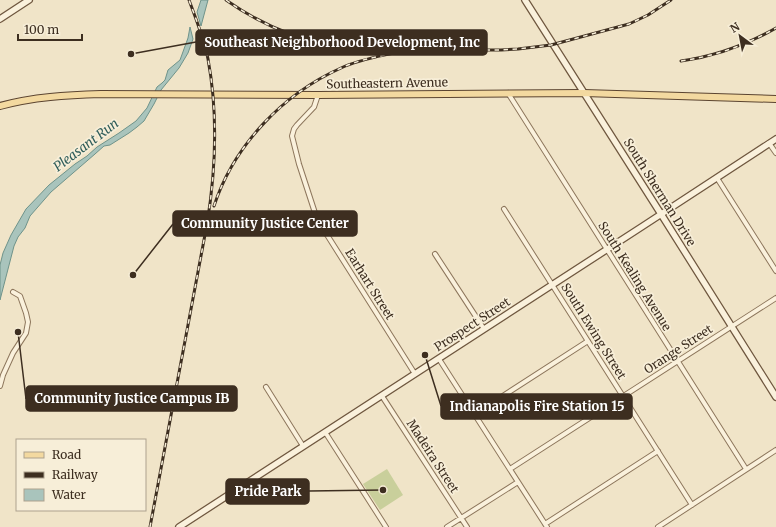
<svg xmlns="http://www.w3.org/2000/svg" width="776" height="527" font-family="Merriweather,serif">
	<rect width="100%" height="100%" fill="#f0e4c8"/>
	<path fill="#c9cf9b" d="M387,469L403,495L380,510L363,484Z"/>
	<path fill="#a9c4bc" stroke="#6f938a" d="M201,0H208L201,26L197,12Z
		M190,27L193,39L188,53L179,68L161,90L154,104L144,121L137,127L129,133L110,145L104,146L95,154L51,192L30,216L25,228L18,237L14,246L0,300V265L3,253L11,235L26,209L49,185L75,164L87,156L97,147L119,133L136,121L147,108L157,87L162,83L165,80L168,70L180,60L188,38Z"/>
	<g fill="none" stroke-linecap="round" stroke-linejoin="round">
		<defs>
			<path id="minor" d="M508,93L746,469
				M318,95L314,107L297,125L294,129L292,136L299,164L317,219L415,374
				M769,143L776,153
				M717,178L776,271
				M504,209L692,505
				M435,254L484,329
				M439,359L547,527
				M0,386L3,375L13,353L26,333L28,322L26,313L20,296L13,292
				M266,387L303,446
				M382,396L467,527
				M475,414L588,341
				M325,432L386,527
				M510,469L776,298
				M545,524L658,451
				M447,527L518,482
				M658,527L776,450"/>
			<path id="secondary" d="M525,0L661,214L776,397
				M0,19L29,0
				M179,527L643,226L776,139"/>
			<path id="primary" d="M0,106C33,97 67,95 101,94L318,95L584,93L776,99"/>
		</defs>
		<use href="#minor" stroke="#8d765c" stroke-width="6"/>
		<use href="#secondary" stroke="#6f573f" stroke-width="8"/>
		<use href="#primary" stroke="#5b4430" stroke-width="8"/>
		<use href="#minor" stroke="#faf1dc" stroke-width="4"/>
		<use href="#secondary" stroke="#faf1dc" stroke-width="5.5"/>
		<use href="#primary" stroke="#f3d9a0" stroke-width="6"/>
		<defs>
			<path id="rail" d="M226,0C257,22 291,37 328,45C352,50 377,49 401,49C435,49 468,50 501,50L518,49L551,45L629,24L648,15L671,0
				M681,61C716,56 746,45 776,28
				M214,206C234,145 283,94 341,68C358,60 376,57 394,53
				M150,527L207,224C216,169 218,113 208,59C204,39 196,19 189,0"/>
		</defs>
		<use href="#rail" stroke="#3d2e20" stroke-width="3"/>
		<use href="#rail" stroke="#f7eed8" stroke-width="1.5" stroke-dasharray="4.5" stroke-linecap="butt"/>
	</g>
	<g text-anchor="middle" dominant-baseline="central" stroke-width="3.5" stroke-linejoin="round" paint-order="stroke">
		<g font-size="12" fill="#3d2e20" stroke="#f7eed8">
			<text transform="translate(387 83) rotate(-1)">Southeastern Avenue</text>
			<text transform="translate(660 192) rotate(58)">South Sherman Drive</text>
			<text transform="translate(635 276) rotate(58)">South Kealing Avenue</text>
			<text transform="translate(370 284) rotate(58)">Earhart Street</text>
			<text transform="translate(472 324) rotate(-33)">Prospect Street</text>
			<text transform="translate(594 331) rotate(58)">South Ewing Street</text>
			<text transform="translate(678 349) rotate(-33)">Orange Street</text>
			<text transform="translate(433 456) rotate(57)">Madeira Street</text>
		</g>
		<g font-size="13" font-style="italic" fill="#2f5d5a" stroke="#f7eed8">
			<text transform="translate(86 145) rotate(-37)">Pleasant Run</text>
		</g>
	</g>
	<path fill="none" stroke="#3d2e20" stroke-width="1.5" d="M131 54L196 42M133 275L173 224M18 332L26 399M425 355L441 406M383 490L309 491"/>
	<g fill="#3d2e20" stroke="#f7eed8" stroke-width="1.5">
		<circle cx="131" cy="54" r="4"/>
		<circle cx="133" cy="275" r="4"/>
		<circle cx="18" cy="332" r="4"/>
		<circle cx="425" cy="355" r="4"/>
		<circle cx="383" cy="490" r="4"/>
	</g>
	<g fill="#3d2e20" stroke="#3d2e20" stroke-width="1.5">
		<rect x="196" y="30" width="291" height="25" rx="4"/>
		<rect x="173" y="211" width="184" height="25" rx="4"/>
		<rect x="26" y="386" width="211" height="25" rx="4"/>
		<rect x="441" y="394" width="191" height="25" rx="4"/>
		<rect x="226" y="479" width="83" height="25" rx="4"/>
	</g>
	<g font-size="13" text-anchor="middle" font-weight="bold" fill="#fff">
		<text x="342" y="47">Southeast Neighborhood Development, Inc</text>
		<text x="265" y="228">Community Justice Center</text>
		<text x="132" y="403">Community Justice Campus IB</text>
		<text x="537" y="411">Indianapolis Fire Station 15</text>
		<text x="268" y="496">Pride Park</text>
	</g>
	<rect x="16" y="439" width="130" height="72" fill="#f7eed8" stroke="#ada18e"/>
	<rect x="24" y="452" width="20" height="6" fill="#f3d9a0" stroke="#ada18e"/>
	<text x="52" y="459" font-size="12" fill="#3d2e20">Road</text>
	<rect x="24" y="472" width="20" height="6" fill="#3d2e20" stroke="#ada18e"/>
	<text x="52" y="479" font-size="12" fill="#3d2e20">Railway</text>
	<rect x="24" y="489" width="20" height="12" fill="#a9c4bc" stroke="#ada18e"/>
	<text x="52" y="499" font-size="12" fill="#3d2e20">Water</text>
	<g transform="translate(740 36) rotate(328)" stroke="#f7eed8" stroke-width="3" paint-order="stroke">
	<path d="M0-3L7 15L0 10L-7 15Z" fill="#3d2e20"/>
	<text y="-6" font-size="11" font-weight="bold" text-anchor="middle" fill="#3d2e20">N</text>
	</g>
	<path d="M18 34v6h64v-6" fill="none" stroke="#3d2e20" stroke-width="2"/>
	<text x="24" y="34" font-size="12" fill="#3d2e20" stroke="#f7eed8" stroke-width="3" paint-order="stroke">100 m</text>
</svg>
